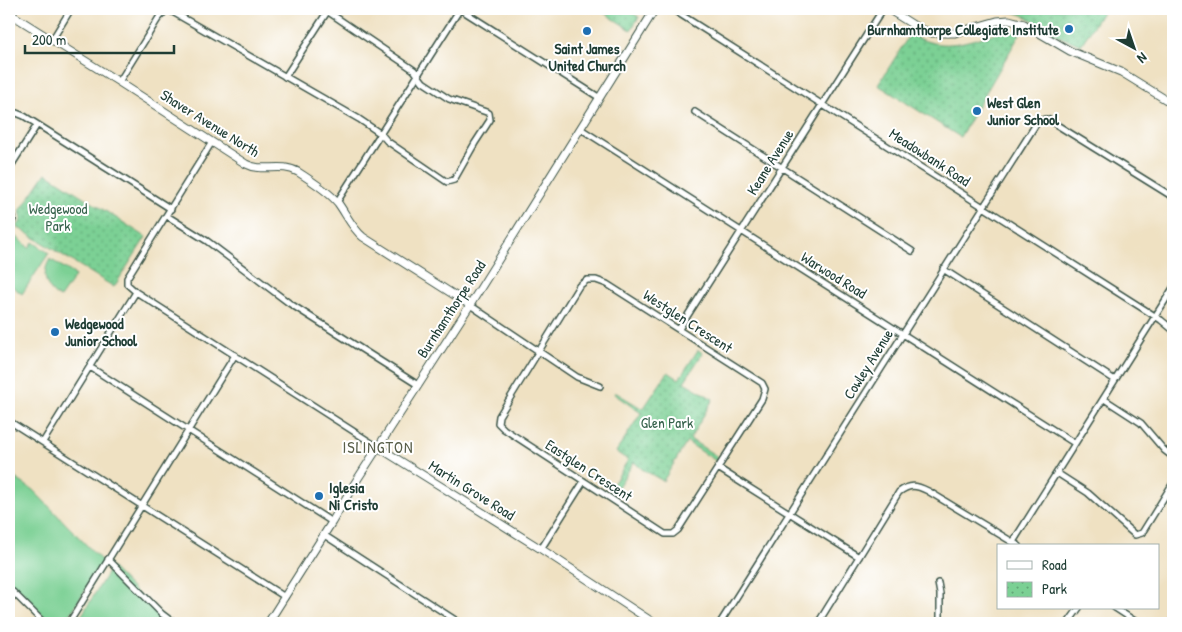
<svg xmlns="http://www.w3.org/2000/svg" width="1182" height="632" font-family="'Patrick Hand',sans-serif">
	<defs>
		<pattern id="park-dots" width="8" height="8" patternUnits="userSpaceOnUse" patternTransform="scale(1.25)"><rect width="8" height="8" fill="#7bd094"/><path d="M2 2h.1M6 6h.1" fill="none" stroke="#64aa7a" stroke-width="1.8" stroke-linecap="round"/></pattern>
	</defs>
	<rect width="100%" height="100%" fill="#fff"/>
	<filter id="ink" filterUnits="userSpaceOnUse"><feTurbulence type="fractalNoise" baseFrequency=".02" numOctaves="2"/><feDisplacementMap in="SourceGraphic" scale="10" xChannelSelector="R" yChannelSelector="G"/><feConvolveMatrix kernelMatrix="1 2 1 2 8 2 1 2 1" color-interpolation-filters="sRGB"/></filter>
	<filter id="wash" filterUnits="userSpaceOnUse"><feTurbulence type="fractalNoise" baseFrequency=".0096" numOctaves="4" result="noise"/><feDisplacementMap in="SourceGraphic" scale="20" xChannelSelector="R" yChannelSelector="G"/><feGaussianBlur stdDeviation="1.12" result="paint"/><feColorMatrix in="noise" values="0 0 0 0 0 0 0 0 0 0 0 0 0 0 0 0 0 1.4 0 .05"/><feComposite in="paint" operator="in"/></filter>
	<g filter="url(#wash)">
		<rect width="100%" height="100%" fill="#efe1c2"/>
		<path fill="#7bd094" stroke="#4d8664" d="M14,237H17L29,248L33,242L49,253L22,294L9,284V278L14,270L9,269Z
			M50,259L74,274L75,276L60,298C45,289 41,274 50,259Z
			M9,474L33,490L103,562L65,623H50L9,583Z
			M111,567L112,568L166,623H77Z"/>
		<path fill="url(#park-dots)" stroke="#4d8664" d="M598,9H626L639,17L631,30Z
			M1001,9H1104L1081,45C1072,41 1060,38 1051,32C1032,21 1024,11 1000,11Z
			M1011,31L1020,34L960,137L878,85L910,34C938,49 955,45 983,37C992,34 1001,31 1011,31Z
			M46,173L146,237L114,287L17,227L22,219L20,211Z
			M698,350L703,353L684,382L713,399L690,439L718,457L716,461L687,442L663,481L642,469L634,462L614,493L609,491L628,460L616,452L641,413L614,394L615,392L643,409L668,372L679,379Z"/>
	</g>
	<g filter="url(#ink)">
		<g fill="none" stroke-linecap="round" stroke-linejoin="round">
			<defs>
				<path id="street" d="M460,9L600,98
					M672,9L1161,320L1173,330
					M52,40L71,9
					M285,77L329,9
					M119,82L158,19L165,11H171L359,119L381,134L387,141L447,182L454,180L475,143L490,120L489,113L449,99L423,82L414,70L324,9
					M9,110L24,116L171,209
					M695,112L912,251
					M581,129L1074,443
					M212,142L127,278V284L136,292L378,447
					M9,169L37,125
					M337,202L460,9
					M9,211L13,219L9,229
					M167,216L207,241L289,303L418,385
					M943,269L1115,380
					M587,280H596L607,284L762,383L765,389L762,399L678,530L673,534H665L504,429L498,423L499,416L579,286Z
					M470,305L577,377L600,386
					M679,329L883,9
					M90,367L332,522
					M1104,399L1141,423L1164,450L1173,457
					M9,421L285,597
					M43,442L136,292
					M718,468L859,557
					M1057,473L1088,493L1135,535L1142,533L1173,483
					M324,535L460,623
					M1013,542L1173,288
					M541,549L584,481
					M108,559L162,614L174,623
					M938,583L940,594V623
					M9,590L13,592L44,623
					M1115,608L1138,623
					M69,623L235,355
					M720,623L1038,121L1045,119L1049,120L1173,197
					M818,623L899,492C910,484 916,485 928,491L1019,546
					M1068,623L1079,608"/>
				<path id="secondary" d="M888,9L918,28L932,33H955L997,21L1009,20L1024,24L1070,51L1121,72L1173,104
					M9,13L119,82L246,164C263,173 281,162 298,172C309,179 330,193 338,203C346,214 352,228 363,237L470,305
					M378,447L541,549L654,623
					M268,623L332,522L353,486L470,305L655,9
					M1171,623L1173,620"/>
			</defs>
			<use href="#street" stroke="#3e5649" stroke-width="8"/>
			<use href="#secondary" stroke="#3e5649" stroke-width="9"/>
			<use href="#street" stroke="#fff" stroke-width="5"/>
			<use href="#secondary" stroke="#fff" stroke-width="7"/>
		</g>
	</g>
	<g fill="#1f6fb2" stroke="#fff" stroke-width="2">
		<circle cx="1069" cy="29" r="5"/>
		<circle cx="587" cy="31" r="5"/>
		<circle cx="977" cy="111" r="5"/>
		<circle cx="55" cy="332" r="5"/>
		<circle cx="319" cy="496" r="5"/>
	</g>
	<g text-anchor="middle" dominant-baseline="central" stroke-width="4" stroke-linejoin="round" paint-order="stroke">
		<g font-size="15" font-weight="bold" fill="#1f3d34" stroke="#fff" text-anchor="start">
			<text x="1059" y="29" text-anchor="end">Burnhamthorpe Collegiate Institute</text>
			<text x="587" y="48" text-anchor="middle">Saint James<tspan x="587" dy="17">United Church</tspan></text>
			<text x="987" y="102">West Glen<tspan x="987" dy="17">Junior School</tspan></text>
			<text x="65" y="323">Wedgewood<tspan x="65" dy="17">Junior School</tspan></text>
			<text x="329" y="487">Iglesia<tspan x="329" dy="17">Ni Cristo</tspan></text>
		</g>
		<g font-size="15" fill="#1f3d34" stroke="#fff">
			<text transform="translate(210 123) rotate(32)">Shaver Avenue North</text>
			<text transform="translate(930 157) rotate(33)">Meadowbank Road</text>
			<text transform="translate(770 162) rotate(-58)">Keane Avenue</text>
			<text transform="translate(834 275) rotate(32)">Warwood Road</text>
			<text transform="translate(451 309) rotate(-57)">Burnhamthorpe Road</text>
			<text transform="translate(688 321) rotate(33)">Westglen Crescent</text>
			<text transform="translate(868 364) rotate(-58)">Cowley Avenue</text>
			<text transform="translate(589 470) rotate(33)">Eastglen Crescent</text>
			<text transform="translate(472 490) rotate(32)">Martin Grove Road</text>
		</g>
		<g font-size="15" fill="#36624c" stroke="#fff">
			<text x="58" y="208">Wedgewood<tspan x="58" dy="17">Park</tspan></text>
			<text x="667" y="422">Glen Park</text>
		</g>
		<g font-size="16" letter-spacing="1" fill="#5a604b" stroke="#fff">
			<text x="378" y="447">ISLINGTON</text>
		</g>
	</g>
	<rect width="1182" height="632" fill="none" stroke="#fff" stroke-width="30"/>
	<rect x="997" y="544" width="162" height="65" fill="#ffffff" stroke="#a5b1ae"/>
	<rect x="1007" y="561" width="25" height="8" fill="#ffffff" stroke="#a5b1ae"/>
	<text x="1042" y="570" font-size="15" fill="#1f3d34">Road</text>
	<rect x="1007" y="582" width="25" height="15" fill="url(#park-dots)" stroke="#a5b1ae"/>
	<text x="1042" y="594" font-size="15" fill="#1f3d34">Park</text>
	<g transform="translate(1134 48) rotate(140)" stroke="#ffffff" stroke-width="4" paint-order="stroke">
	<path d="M0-4L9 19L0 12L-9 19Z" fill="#1f3d34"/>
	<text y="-8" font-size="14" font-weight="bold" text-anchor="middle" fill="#1f3d34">N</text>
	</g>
	<path d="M25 45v8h149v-8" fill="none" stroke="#1f3d34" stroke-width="2.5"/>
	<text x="32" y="45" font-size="15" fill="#1f3d34" stroke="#ffffff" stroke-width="4" paint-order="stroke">200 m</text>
</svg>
